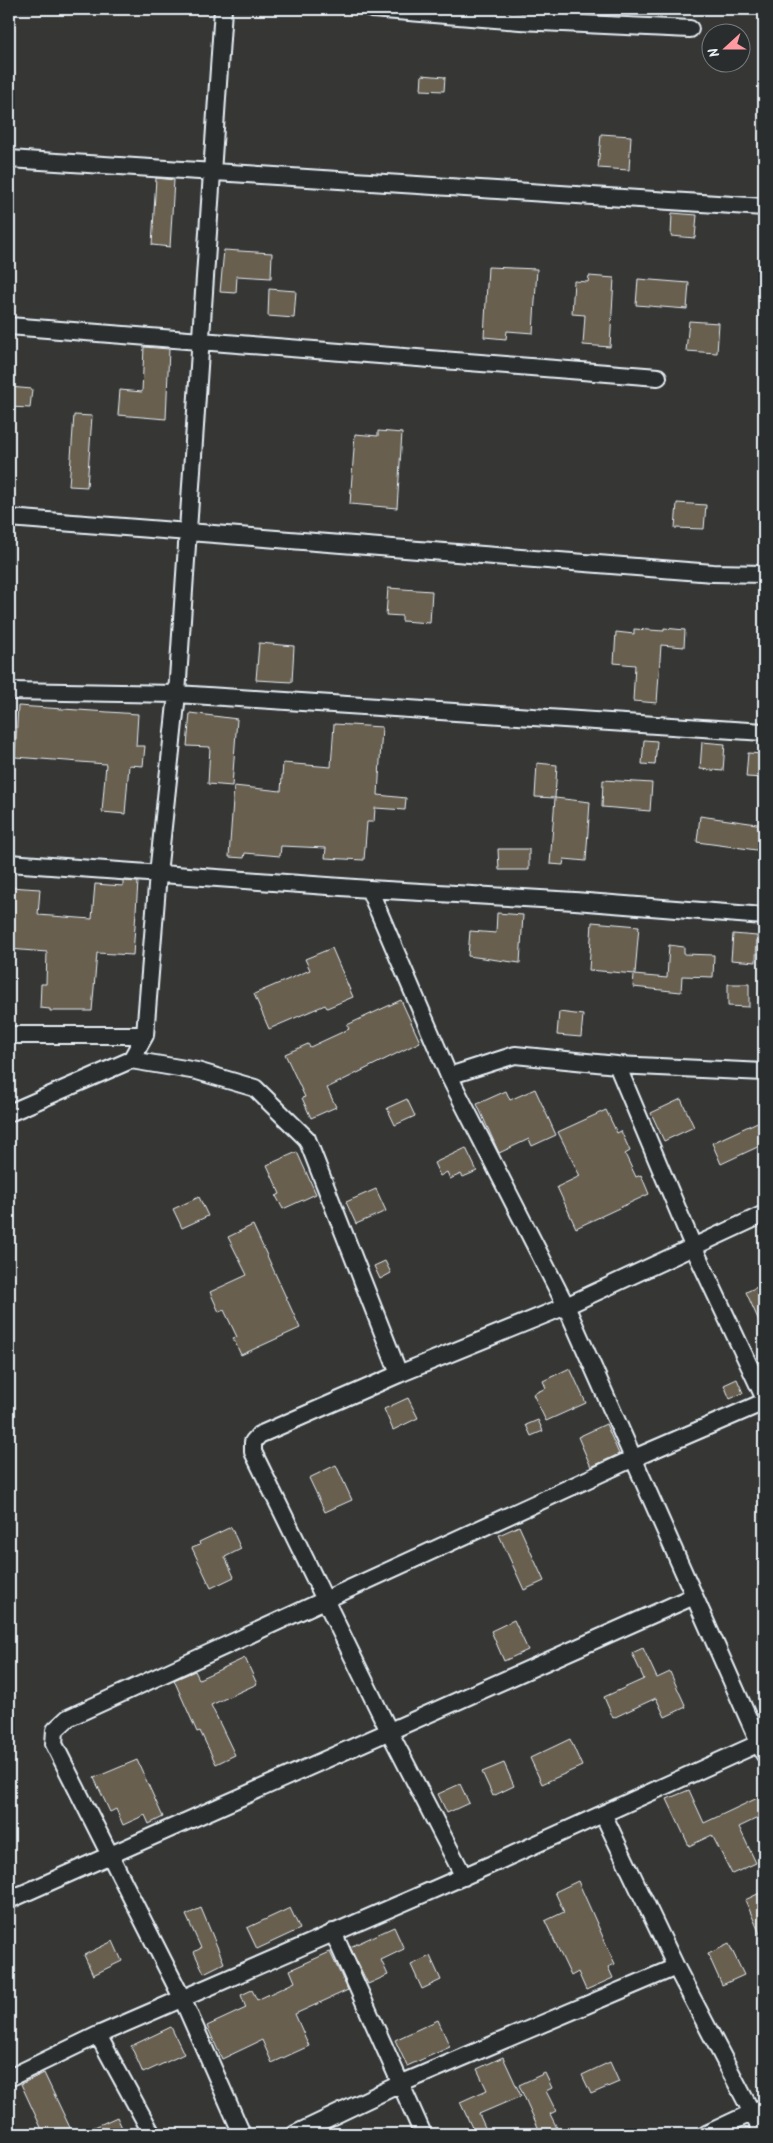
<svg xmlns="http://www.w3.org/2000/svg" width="773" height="2143" font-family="Kalam,sans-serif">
	<rect width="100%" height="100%" fill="#363735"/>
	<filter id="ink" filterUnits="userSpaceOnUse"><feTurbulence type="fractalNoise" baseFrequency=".02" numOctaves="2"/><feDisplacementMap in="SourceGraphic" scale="10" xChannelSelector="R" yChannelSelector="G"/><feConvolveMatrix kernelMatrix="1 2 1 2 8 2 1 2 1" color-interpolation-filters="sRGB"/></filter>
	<g filter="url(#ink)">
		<path fill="#675e4f" stroke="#e8f1f8" d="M422,75L445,77L444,91L421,90Z
			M601,134L631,136L629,170L598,168Z
			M156,178L174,180L170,247L152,245Z
			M672,213L697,215L695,238L671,236Z
			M224,250L272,253L271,278L237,276L236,293L220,292Z
			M488,267L537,269L533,333L507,331L506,339L484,337Z
			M589,276L614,278L610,347L583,345L585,315L572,314L574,281L588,282Z
			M638,279L689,283L687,309L636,305Z
			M269,289L296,291L294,318L268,316Z
			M689,321L719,323L717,353L686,351Z
			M144,347L169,349L166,419L118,415L120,390L142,392Z
			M9,387L32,389L30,408L9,407Z
			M74,415L92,416L87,487L69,486Z
			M378,431L402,433L397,508L350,504L355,434L378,436Z
			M677,503L706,505L704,529L675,528Z
			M388,588L432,591L430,623L402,621V616L386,615Z
			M664,628L685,630L684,647L661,645L657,703L633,701L635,665L614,663L616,632L634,634V629L664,631Z
			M259,643L294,646L292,682L256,680Z
			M18,706L138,714L136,746H145L143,766L129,765L125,814L102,812L106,764L15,757Z
			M190,713L237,719L232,786L208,784L210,747L187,746Z
			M334,724L382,727L378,795L406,798L405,810L375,808L374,822H367L364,860L325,858L326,848L281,846L280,856L245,853L244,858L229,857L234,786L281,791L283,763L331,767Z
			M644,740L657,741L655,765L642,764Z
			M702,742L725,744L723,771L700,769Z
			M748,753L764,754V778L746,777Z
			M537,763L557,765L555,798L535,797Z
			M603,780L652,783L650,811L602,807Z
			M555,798L590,802L586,861L564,859L563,865L550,864Z
			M700,816L764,825V851L697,842Z
			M498,849H529V870H499Z
			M123,881L138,882L133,955L97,953L92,1011H50V1009L40,1008L41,984H46L47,952L9,949V887L40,889L38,915L92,919L95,884L123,886Z
			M497,913L523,915L520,963L468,956L470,931L496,933Z
			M592,922L639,926L635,974L589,970Z
			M733,934L757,936L756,962L731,960Z
			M669,945L684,947V954L714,955L713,977L682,976L681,992L633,987L634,975L667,978Z
			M332,948L353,997L327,1008L325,1005L269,1029L254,994L310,970L305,959Z
			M728,984H749V1007L728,1006Z
			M401,1000L420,1042L327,1088L336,1107L311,1118L302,1098L305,1097L285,1054L308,1044L310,1047L349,1029L347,1025Z
			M559,1012L583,1015L581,1037L557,1035Z
			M535,1089L556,1135L532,1146L529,1139L499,1153L477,1104L506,1091L510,1100Z
			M407,1099L415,1116L395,1125L387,1108Z
			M681,1099L694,1127L664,1141L651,1113Z
			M606,1110L617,1133L621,1131L630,1151L625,1154L636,1177L641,1175L649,1194L576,1228L557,1187L580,1176L558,1132Z
			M764,1119V1144L721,1164L712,1143Z
			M466,1148L477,1171L463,1177L461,1174L450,1179L447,1172L440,1176L434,1163Z
			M297,1152L316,1194L283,1209L276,1196L280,1194L267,1165Z
			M376,1189L386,1211L356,1224L346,1202Z
			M199,1197L208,1216L182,1228L173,1209Z
			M253,1225L300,1328L241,1355L233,1338L237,1337L224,1310L219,1312L210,1292L247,1275L228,1237Z
			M385,1261L391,1273L380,1279L374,1266Z
			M764,1284V1332L746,1292Z
			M570,1368L586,1403L546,1421L533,1394L546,1388L543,1381Z
			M737,1379L743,1393L730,1399L724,1385Z
			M408,1398L418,1418L393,1430L384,1409Z
			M538,1420L543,1431L531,1436L526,1425Z
			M606,1424L619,1454L591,1467L578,1437Z
			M336,1465L352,1500L325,1512L309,1478Z
			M519,1526L544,1581L524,1590L499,1535Z
			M231,1527L241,1549L225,1557L234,1577L211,1588L192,1548L200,1545L199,1542Z
			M514,1620L528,1650L504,1661L491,1631Z
			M643,1648L657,1678L670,1672L686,1707L665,1717L656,1698L613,1718L604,1697L644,1679L632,1653Z
			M245,1658L257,1684L211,1705L235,1755L216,1764L200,1731L197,1732L174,1680L195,1671L199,1679Z
			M570,1739L582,1766L542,1784L530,1758Z
			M137,1760L163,1817L149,1824L145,1815L123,1825L116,1809L110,1812L94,1778Z
			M504,1763L514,1786L493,1796L482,1772Z
			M460,1784L469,1803L447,1813L438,1794Z
			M689,1790L704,1823L764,1795V1815L739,1827L756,1863L732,1874L712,1835L689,1846L667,1799Z
			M578,1881L615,1964L608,1967L613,1978L586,1990L578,1972L571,1976L545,1921L564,1912L555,1892Z
			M764,1891V1943L745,1900Z
			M201,1908L224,1963L204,1973L194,1952L201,1948L186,1915Z
			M290,1908L300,1929L257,1949L247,1928Z
			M394,1927L404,1949L381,1960L388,1975L368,1984L350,1947Z
			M113,1941L122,1961L93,1975L84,1955Z
			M729,1944L744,1975L722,1985L708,1954Z
			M330,1952L348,1990L295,2014L309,2046L272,2063L262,2040L222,2059L207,2026L246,2008L241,1995L252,1990L257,2000L295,1982L290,1970Z
			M430,1956L441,1980L422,1989L411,1965Z
			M438,2020L450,2047L407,2066L395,2040Z
			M171,2027L184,2054L143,2073L131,2046Z
			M503,2057L521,2096L479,2114L488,2134H475L460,2102L487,2090L477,2069Z
			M610,2062L619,2082L591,2094L582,2075Z
			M44,2073L73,2134H44L21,2084Z
			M545,2073L552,2088L546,2091L556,2111L550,2114L560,2134H541L519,2085Z
			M117,2117L125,2134H79Z"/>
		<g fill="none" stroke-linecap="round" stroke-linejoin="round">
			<defs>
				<path id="minor" d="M372,9L520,21L690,29
					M9,159L764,207
					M9,326L658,377
					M9,518L713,573L764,574
					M9,691L177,694L764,732
					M9,863L369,889L575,901L764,916
					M369,889L449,1076L566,1306L764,1754
					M9,1035H145
					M131,1060L197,1071L255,1088L307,1139L399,1374
					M617,1065L693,1246L764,1397
					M449,1076L515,1055L617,1065L764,1072
					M9,1113L131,1060L145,1035L158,874L177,694L223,9
					M603,1814L676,1967L763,2134
					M464,1877L389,1731L253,1452V1442L259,1435L399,1374L566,1306L764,1214
					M9,1900L694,1596
					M333,1932L423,2134
					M98,2035L152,2134
					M9,2078L98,2035L490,1865L764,1741
					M242,2134L182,1998L54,1744L55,1730L68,1718L634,1458L764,1402
					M295,2134L400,2084L676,1967
					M706,2134L764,2107"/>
			</defs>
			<use href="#minor" stroke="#e8f1f8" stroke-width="20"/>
			<use href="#minor" stroke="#2a2d2e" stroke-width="16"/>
		</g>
	</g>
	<rect width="773" height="2143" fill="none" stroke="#2a2d2e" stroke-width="30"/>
	<rect x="15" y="15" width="743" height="2113" fill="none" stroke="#e8f1f8" stroke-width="2" filter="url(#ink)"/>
	<g transform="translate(726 48) rotate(249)"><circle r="24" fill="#2a2d2e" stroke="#767b7f"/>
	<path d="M0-4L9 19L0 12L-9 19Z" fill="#ff9aa2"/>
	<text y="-8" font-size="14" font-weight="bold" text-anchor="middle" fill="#e8f1f8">N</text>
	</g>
</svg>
